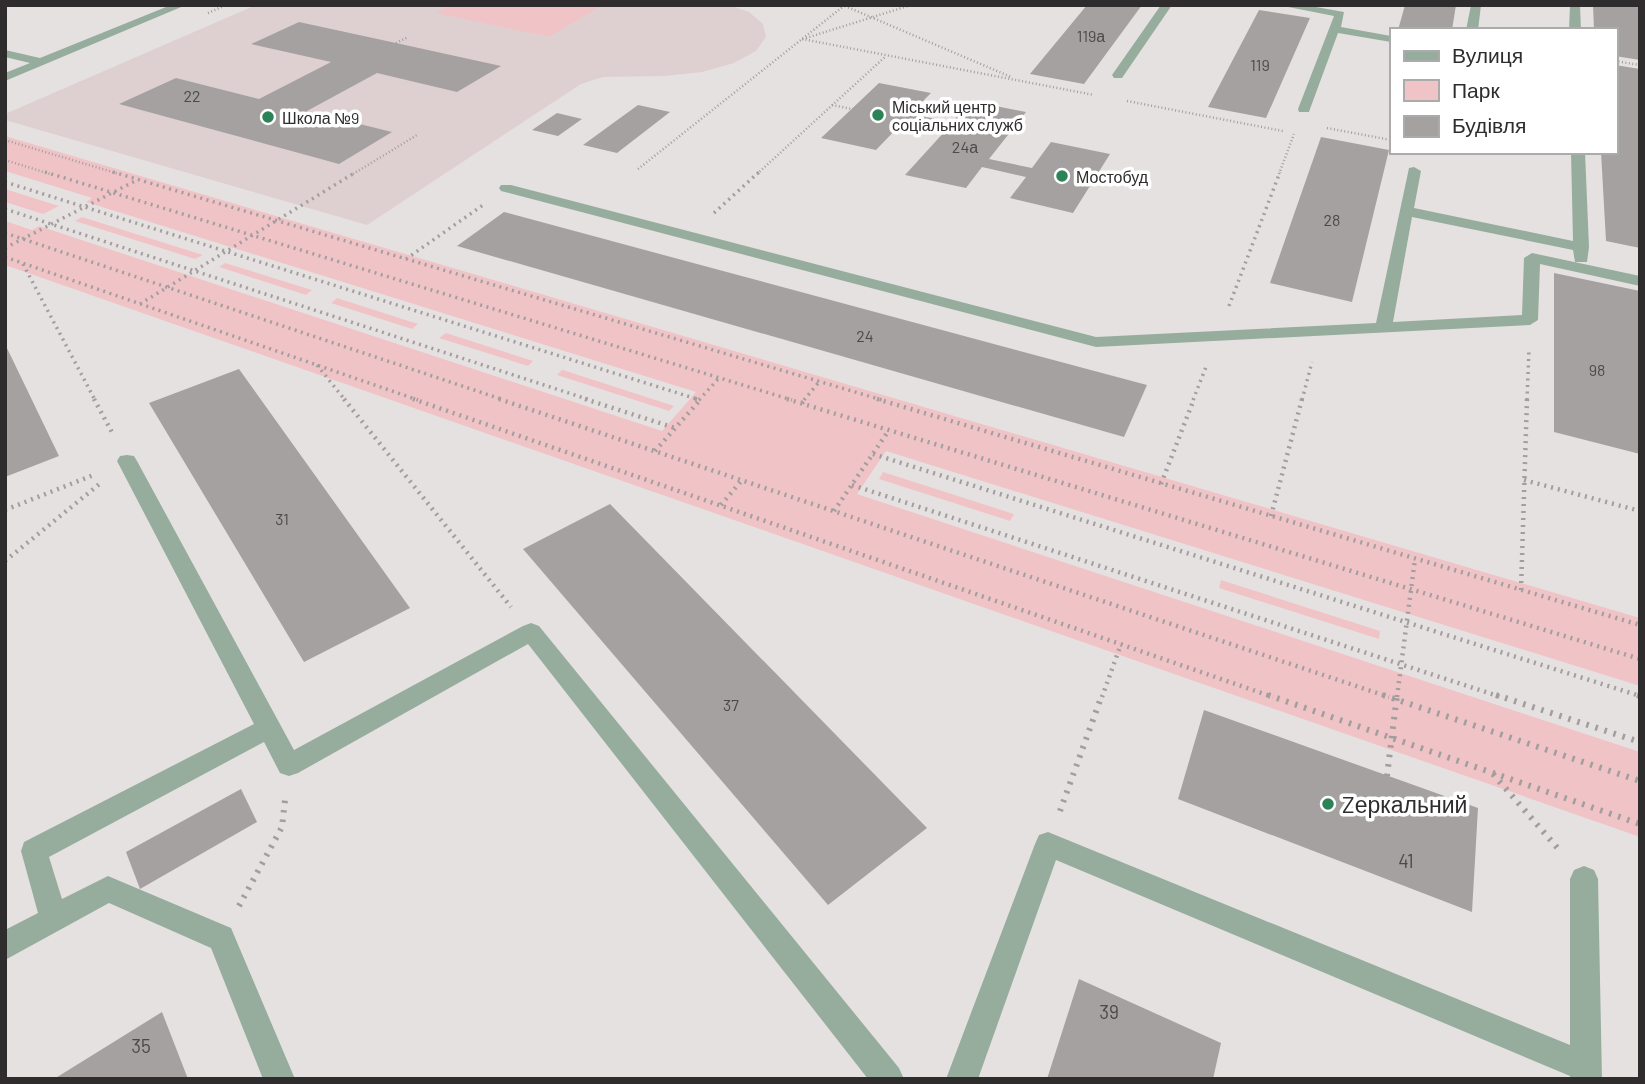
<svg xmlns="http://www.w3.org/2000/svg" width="1645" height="1084" font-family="Barlow,sans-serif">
	<rect width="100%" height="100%" fill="#e6e1e1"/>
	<path fill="#ded0d1" d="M256,5H729L749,12L763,24L766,37L756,51L734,63L702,72L665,76L603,77L581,84L367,225L5,120V114Z"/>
	<path fill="#f0c4c7" d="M451,5H603L549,37L436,13Z
		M5,136L1640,618V686L886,451L857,494L1640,752V837L5,265V221L32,230L39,226L662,431L696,392L86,202L92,198L5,171Z
		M5,189L59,206L43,214L5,202Z
		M82,217L203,255L195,259L75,221Z
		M225,263L312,290L306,295L219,267Z
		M337,298L418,324L412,329L331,303Z
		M446,333L533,361L528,366L439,338Z
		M562,370H563L674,406L669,411L557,375Z
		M883,472L1014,514L1010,521L879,479Z
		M1221,580L1380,631L1379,639L1219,588Z"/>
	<path fill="#a6a1a1" d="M1087,5H1142L1084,84L1030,74Z
		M1405,5H1456L1452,30H1398Z
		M1593,5H1640V60L1615,56V30H1594Z
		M1259,10L1310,18L1266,118L1208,107Z
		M299,22L396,43L501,66L457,92L377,73L307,111L392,132L339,164L119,104L176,78L259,99L331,62L251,44Z
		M1615,65L1640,69V248L1606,241L1601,152H1615Z
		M879,83L931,93L910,114L952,122L971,101L1026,112L989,159L1032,168L1051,142L1110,154L1073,213L1010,198L1026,177L982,167L966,188L905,175L946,130L904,121L876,150L821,138Z
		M638,105L670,112L617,153L583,145Z
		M557,113L582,119L558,136L532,130Z
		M1321,137L1389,150L1352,302L1270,283Z
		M504,212L1005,347L1147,385L1124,437L457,246Z
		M1554,273L1640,291V454L1554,432Z
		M5,344L59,456L5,477Z
		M239,369L410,608L304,662L149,403Z
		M610,504L927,828L828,905L523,549Z
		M1204,710L1478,808L1472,912L1178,799Z
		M241,789L257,822L140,889L126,852Z
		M1079,979L1221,1043L1213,1079H1047Z
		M162,1012L188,1079H54Z"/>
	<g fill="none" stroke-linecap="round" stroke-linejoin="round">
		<path stroke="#a29e9e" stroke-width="2.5" stroke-dasharray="1 2.5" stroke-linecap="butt" d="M845,6L1011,77
			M208,13L226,5
			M806,38L911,5
			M802,39L1094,95
			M396,43L408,37
			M1615,61L1640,65
			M1127,101L1283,131
			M832,105L852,109
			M1327,128L1391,140
			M5,140L119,174
			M5,160L50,174
			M638,169L845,5
			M353,174L417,135
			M757,174L886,56
			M1279,174L1294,134"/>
		<path stroke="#a29e9e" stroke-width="3.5" stroke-dasharray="2 4.5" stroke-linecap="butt" d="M45,172L792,400
			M113,172L882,400
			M5,182L700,400
			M5,209L590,400
			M714,213L759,172
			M5,233L504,400
			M5,248L137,180
			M5,257L418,400
			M406,259L483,205
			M23,264L95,400
			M140,304L356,172
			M1229,306L1280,172
			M317,365L345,400
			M699,400L719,378
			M804,400L819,382
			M1193,400L1206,367
			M1302,400L1312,362
			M1527,400L1529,349"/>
		<path stroke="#a29e9e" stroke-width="4.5" stroke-dasharray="2 5" stroke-linecap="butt" d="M94,399L114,436
			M344,399L511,607
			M413,399L1273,697
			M499,399L1389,697
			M585,399L675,428
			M695,399L700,400
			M787,399L1640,659
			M877,399L1640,625
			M802,403L806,399
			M655,451L701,399
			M873,454L1640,696
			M1524,480L1640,511
			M1161,484L1194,399
			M852,485L1501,697
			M721,505L742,480
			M5,510L96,474
			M834,511L889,430
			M1271,516L1302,399
			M5,561L102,482
			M1521,590L1527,399
			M1102,697L1121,644
			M1397,697L1415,559"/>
		<path stroke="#a29e9e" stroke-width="6" stroke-dasharray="2.5 7" stroke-linecap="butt" d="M1268,695L1640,824
			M1383,695L1640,781
			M1496,695L1640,742
			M1637,695L1640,696
			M1493,774L1561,852
			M1387,776L1397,695
			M1060,811L1102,695
			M239,906L282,827L285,800"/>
		<path fill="#96ad9e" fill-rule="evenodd" d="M171,5H186L5,81V73L30,63L5,57V50L40,58Z
			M1161,5H1172L1122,78H1114L1112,75Z
			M1278,5H1305L1344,12L1341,27L1391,36V42L1338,33L1310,109L1309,112H1299L1298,109L1334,16Z
			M1471,5H1481L1478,30H1466Z
			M1570,5H1580L1581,30H1569Z
			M1571,152H1585L1589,247L1587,262H1575L1573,250L1412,217L1393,322L1522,315L1524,258L1532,253L1640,276V286L1540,264L1538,320L1530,325L1096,347L501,191L499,188L501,185H511L1096,337L1376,323L1409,168L1414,167L1421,171L1414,208L1573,241Z
			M127,455L134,456L137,461L294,750L523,626L531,623L539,626L899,1068L904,1079H868L528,644L298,773L289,776L280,773L264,742L49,857L62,899L108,876L231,928L295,1079H263L211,948L109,903L5,960V930L38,913L21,851L24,842L254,724L117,461L120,456Z
			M1048,832L1570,1045V879L1574,870L1584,866L1594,870L1598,879L1602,1079H1570V1076L1056,860L978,1079H946L1035,844L1039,835Z"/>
	</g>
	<g fill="#2c8357" stroke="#fff" stroke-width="2.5">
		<circle cx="878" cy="115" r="7"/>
		<circle cx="268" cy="117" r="7"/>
		<circle cx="1062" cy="176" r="7"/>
		<circle cx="1328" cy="804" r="7"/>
	</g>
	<g text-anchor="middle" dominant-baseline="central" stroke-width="7" stroke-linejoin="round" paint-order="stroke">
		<g font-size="16" fill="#4c4949">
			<text x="1091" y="35">119а</text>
			<text x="1260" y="64">119</text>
			<text x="192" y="95">22</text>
			<text x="965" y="146">24а</text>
			<text x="1332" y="219">28</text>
			<text x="865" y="335">24</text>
			<text x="1597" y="369">98</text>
			<text x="282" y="518">31</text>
			<text x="731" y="704">37</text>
		</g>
		<g font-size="16" fill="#2e2c2c" stroke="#fff" text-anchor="start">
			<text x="892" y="106">Міський центр<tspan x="892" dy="18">соціальних служб</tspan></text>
			<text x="282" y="117">Школа №9</text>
			<text x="1076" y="176">Мостобуд</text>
		</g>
		<g font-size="19" fill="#4c4949">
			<text x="1406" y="860">41</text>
			<text x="1109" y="1011">39</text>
			<text x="141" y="1045">35</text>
		</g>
		<g font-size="23" fill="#2e2c2c" stroke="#fff" text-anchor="start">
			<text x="1342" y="804">Zеркальний</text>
		</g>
	</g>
	<rect width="1645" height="1084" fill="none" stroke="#2e2c2c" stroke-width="14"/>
	<rect x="1390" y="28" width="228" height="126" fill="#ffffff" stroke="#ababab" stroke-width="2"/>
	<rect x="1404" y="51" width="35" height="10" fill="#96ad9e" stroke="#ababab" stroke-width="2"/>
	<text x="1452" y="63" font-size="21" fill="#2e2c2c">Вулиця</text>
	<rect x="1404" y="80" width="35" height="21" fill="#f0c4c7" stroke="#ababab" stroke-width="2"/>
	<text x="1452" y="98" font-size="21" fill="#2e2c2c">Парк</text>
	<rect x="1404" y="116" width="35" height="21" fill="#a6a1a1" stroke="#ababab" stroke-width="2"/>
	<text x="1452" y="133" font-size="21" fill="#2e2c2c">Будівля</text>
</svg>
